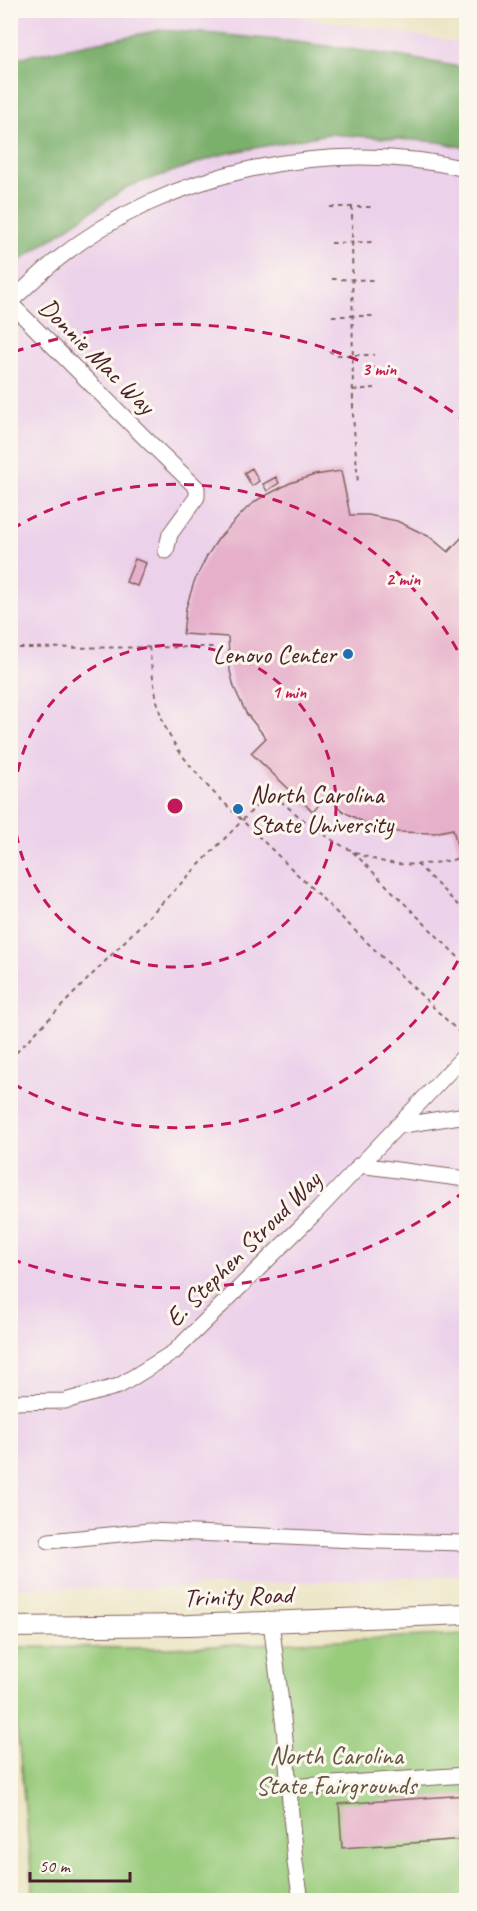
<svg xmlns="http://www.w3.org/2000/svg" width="477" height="1911" font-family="Caveat,sans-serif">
	<rect width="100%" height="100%" fill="#fbf7ec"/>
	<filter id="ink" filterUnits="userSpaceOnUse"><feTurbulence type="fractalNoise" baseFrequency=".0167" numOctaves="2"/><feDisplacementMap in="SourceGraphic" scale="12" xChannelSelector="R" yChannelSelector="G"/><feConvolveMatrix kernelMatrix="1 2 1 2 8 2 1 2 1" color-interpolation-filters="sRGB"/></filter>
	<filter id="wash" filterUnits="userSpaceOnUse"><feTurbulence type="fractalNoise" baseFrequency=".008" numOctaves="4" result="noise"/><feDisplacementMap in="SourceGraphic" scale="24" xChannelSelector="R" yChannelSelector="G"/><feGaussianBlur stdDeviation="1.35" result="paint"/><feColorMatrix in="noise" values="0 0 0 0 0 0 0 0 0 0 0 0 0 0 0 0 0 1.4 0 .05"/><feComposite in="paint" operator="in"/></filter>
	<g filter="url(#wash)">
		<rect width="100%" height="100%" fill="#ece5c6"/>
		<path fill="#ecd1ea" d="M11,11H262L466,43V1575L165,1588L11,1587Z"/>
		<path fill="#99cb7c" stroke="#727554" stroke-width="1.5" d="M466,1634V1900H34L11,1667L10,1647L170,1648Z"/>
		<path fill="#7aaf6c" stroke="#62674c" stroke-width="1.5" d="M160,30C263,36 365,49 466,68V148L439,142L328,134L224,154L127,187L21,260L11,272V59Z"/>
		<g id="blocks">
			<path fill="#e6b0cb" d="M252,468L259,481L252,486L244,473Z
				M341,471L350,515H368L397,521L430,537L448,552L466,533V847L458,849L453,829L434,833L398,832L365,823L344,812L326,796L313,812L251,753L266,738L246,713L234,687L230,671L228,637L183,634L186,608L194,582L207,556L218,539L246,509L259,499L290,483L315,475Z
				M276,477L279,483L267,491L263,484Z
				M135,559L146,563L137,586L126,582Z
				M466,1795V1839L342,1848L339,1804Z"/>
		</g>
	</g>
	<g filter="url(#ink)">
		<use href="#blocks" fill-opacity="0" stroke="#836461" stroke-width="1.5"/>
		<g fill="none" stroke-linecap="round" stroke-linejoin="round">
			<defs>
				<path id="minor" d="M10,302C26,288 41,272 58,259C168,170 330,137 466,169
					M10,303L149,442L197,488V497L170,534L166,551
					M397,1126L466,1115
					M359,1165L466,1179
					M10,1402L65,1401L119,1386L174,1352L314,1214L466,1054
					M49,1541L150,1531L377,1541L466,1543
					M271,1622L284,1727L295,1863L301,1900
					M289,1787L466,1775"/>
				<path id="major" d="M10,1627L190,1625L466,1614"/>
			</defs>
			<use href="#minor" stroke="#836461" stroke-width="17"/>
			<use href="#major" stroke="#836461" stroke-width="22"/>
			<path stroke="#836461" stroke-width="2" stroke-dasharray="4.5 4.5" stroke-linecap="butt" d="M352,206L353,414L358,484
				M330,207H373
				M331,243L373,242
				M332,279L373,280
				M332,316H373
				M329,351L336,355H374
				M353,390L375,388
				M149,647C153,676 155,707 168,733C179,754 195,771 210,789L465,1038
				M10,648L214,647
				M353,852L466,965
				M417,864L466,913
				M10,1059L270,792C306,823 348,859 398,864C421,866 443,862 466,857"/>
			<use href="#minor" stroke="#fff" stroke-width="15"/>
			<use href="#major" stroke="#fff" stroke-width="20"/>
		</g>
	</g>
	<g fill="none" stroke="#c2185b" stroke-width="3" stroke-dasharray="10 8">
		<circle cx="175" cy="806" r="161"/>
		<path d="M466 945A322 322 0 0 1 12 1083M12 529A322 322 0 0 1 466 667"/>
		<path d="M465 1191A482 482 0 0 1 14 1260M14 352A482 482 0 0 1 465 421"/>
	</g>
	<g fill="#1f6fb2" stroke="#fbf7ec" stroke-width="2">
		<circle cx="348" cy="654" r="6"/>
		<circle cx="238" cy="809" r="6"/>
	</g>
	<g text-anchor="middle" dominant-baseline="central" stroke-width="6" stroke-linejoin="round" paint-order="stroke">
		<g font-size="26" fill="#4a1f2b" stroke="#fbf7ec">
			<text transform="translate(97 356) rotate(45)">Donnie Mac Way</text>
			<text transform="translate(243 1249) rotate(-45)">E. Stephen Stroud Way</text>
			<text transform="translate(238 1596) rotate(-2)">Trinity Road</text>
		</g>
		<g font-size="26" fill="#4a1f2b" stroke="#fbf7ec" text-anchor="end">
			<text x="336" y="654">Lenovo Center</text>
			<text x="250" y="794" text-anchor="start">North Carolina<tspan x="250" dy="30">State University</tspan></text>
		</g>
		<g font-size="26" fill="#625343" stroke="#fbf7ec">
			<text x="336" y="1755">North Carolina<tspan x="336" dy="30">State Fairgrounds</tspan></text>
		</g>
	</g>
	<circle cx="175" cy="806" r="9" fill="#c2185b" stroke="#fbf7ec" stroke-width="3"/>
	<g font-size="18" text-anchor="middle" font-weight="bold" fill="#c2185b" stroke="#fbf7ec" stroke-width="6" stroke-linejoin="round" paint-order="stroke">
		<text x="379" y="375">3 min</text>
		<text x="403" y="585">2 min</text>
		<text x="289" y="698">1 min</text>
	</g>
	<rect width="477" height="1911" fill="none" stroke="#fbf7ec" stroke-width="36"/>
	<path d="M30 1872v9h100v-9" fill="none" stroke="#4a1f2b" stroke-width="3"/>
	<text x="39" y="1872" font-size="18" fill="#4a1f2b" stroke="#fbf7ec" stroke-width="4.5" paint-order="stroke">50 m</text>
</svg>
